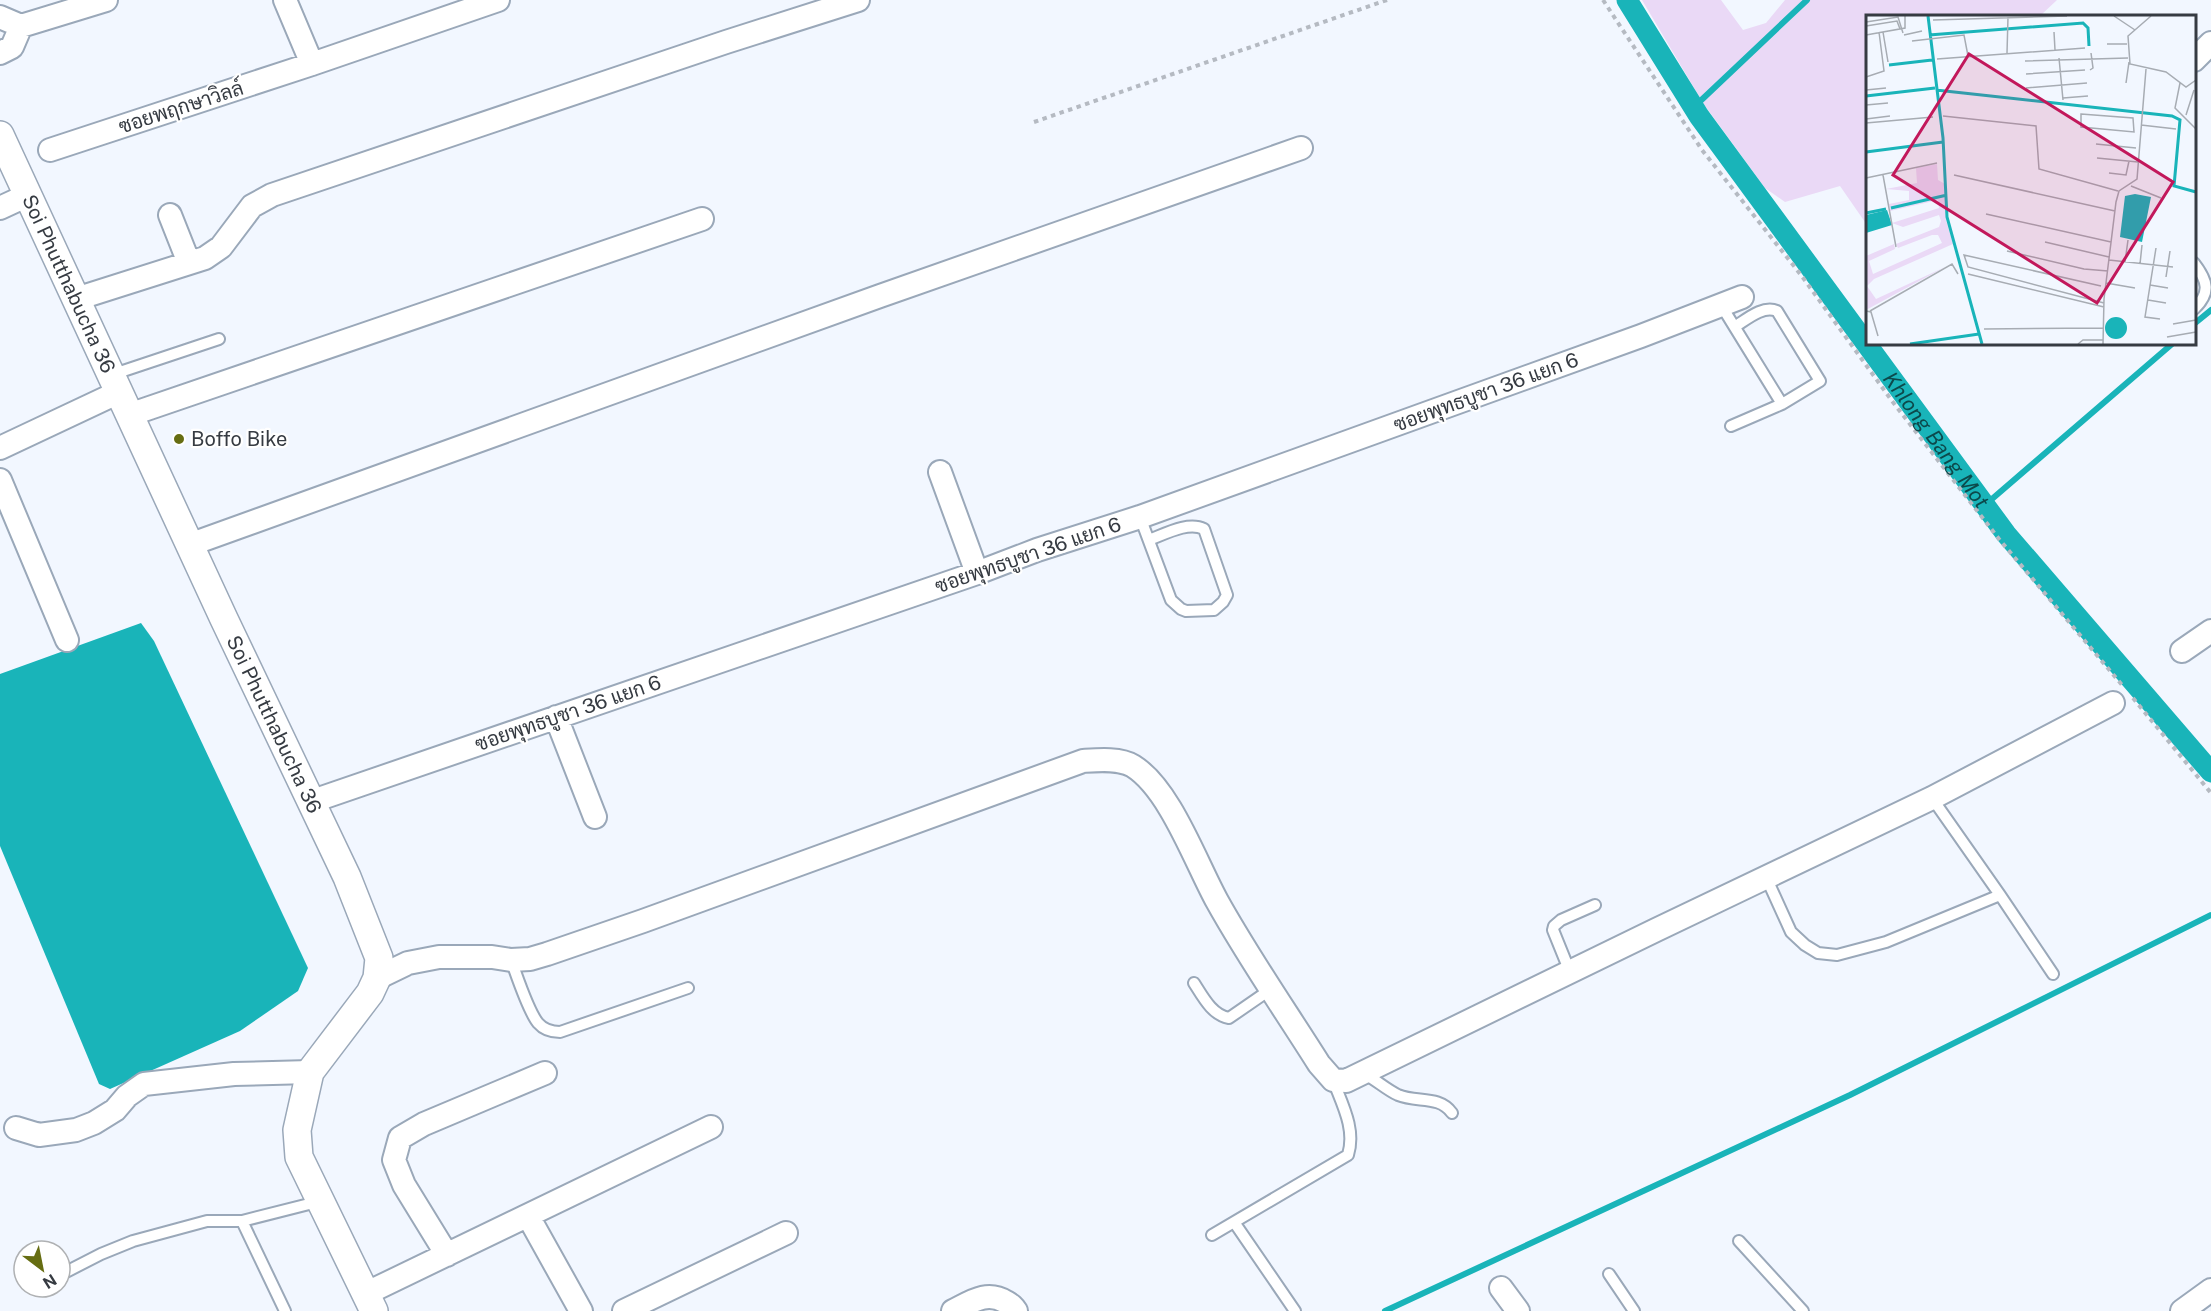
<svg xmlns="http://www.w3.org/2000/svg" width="2211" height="1311" font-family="'Public Sans',Sarabun,sans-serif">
	<rect width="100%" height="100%" fill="#f2f7ff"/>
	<path fill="#ead9f6" d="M1642,0H1721L1743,30L1766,23L1785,0H2057L2040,16H1868L1867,225L1840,186L1785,202L1765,188L1703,103Z"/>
	<path fill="#19b4b9" d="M141,623L154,641L308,968L298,991L240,1031L110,1089L99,1084L0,846V674Z"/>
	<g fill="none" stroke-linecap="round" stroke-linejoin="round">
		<path stroke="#19b4b9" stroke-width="6" d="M1694,107L1807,0
			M2194,324L2211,310
			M1985,505L2172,344
			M1385,1311L1850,1095L2211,915"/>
		<path stroke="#19b4b9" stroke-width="21" id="s1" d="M1627,0L1699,116L2006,534L2211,772"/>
		<defs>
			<path id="service" d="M2194,263C2208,281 2211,293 2194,309
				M1721,305L1782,404L1731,426
				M1736,326C1747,319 1763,305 1777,311L1820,381L1782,404
				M111,375L219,339
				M1140,517L1171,600L1181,609L1186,611L1214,610L1223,602L1227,595L1204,529C1188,521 1165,534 1149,540
				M1932,798L2000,895L2053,974
				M1766,877L1791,932L1805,945L1818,953L1837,955L1886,942L2000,895
				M511,960C517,976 528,1011 538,1023C544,1030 552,1032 560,1032L688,988
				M1570,972L1553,930L1554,926L1561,920L1595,905
				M1194,983C1203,997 1212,1015 1229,1018L1271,989
				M1365,1074C1376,1080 1387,1090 1398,1095C1417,1103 1439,1095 1452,1113
				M242,1221L285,1311
				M1234,1222L1295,1311
				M1212,1235L1348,1155C1356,1129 1342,1104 1333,1080
				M1739,1241L1803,1311
				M64,1273L101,1254L133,1241L207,1221H242L321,1201
				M1609,1274L1634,1311"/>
			<path id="minor" d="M285,0L312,64
				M0,17L21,26L106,0
				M0,53L12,47L21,26
				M2194,60L2211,43
				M50,150L312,64L498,0
				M0,208L28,195
				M170,215L189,263
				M76,299L205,258L221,247L252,206L272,195L726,42L858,0
				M129,415L702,219
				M0,448L119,392
				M940,472L977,573
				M0,480L67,640
				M189,545L880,296L1301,148
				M2182,651L2211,631
				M556,717L595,817
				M310,802L977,573L1037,550L1140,517L1641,336L1742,297
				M377,978L408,963L439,957H492L511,960L530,959L547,954L643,921L1083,761C1098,760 1120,758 1133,766C1170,789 1196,863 1217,901C1248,957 1285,1010 1319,1064L1333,1080L1346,1081L1656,930L1932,798L2113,703
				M16,1128L39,1135L76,1130L94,1123L115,1110L127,1096L144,1084L234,1074L310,1072
				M528,1216L581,1311
				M447,1255L404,1185L394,1160L400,1138L424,1124L545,1073
				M1501,1288L1518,1311
				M365,1294L711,1127
				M624,1311L786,1233
				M953,1311C971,1302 987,1290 1006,1302C1011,1305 1013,1306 1016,1311
				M2182,1311L2211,1290"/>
			<g id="tertiary">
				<path id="s2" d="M0,135L224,619L347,877L379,958L377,978L370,993L310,1072L297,1130L299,1157L374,1311"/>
			</g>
		</defs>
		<use href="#service" stroke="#9aa8b9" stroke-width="14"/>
		<use href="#minor" stroke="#9aa8b9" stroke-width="26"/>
		<use href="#tertiary" stroke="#9aa8b9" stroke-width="30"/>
		<path stroke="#b5bac2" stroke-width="4" stroke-dasharray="4.5 4.5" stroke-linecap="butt" d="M1603,0L1702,150L1801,275L1892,401L1999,539L2122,685
			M1034,122L1387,0
			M2133,698L2211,793"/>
		<use href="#service" stroke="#fff" stroke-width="10"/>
		<use href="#minor" stroke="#fff" stroke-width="22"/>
		<use href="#tertiary" stroke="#fff" stroke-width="27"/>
	</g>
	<circle fill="#666d12" stroke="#fff" stroke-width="2" cx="179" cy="439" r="6"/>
	<g text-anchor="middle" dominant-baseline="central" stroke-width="4.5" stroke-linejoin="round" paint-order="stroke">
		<g font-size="20" fill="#363b42" stroke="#fff">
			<text transform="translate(181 107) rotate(-18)">ซอยพฤกษาวิลล์</text>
			<text stroke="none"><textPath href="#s2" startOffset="164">Soi Phutthabucha 36</textPath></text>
			<text transform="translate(1486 392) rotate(-20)">ซอยพุทธบูชา 36 แยก 6</text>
			<text transform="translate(1028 555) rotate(-19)">ซอยพุทธบูชา 36 แยก 6</text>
			<text transform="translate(568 713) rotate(-19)">ซอยพุทธบูชา 36 แยก 6</text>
			<text stroke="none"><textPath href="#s2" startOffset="650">Soi Phutthabucha 36</textPath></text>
		</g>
		<g font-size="20" fill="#363b42" stroke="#fff" text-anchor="start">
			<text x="191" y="439">Boffo Bike</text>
		</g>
		<g font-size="21" font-style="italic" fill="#0c494b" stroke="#fff">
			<text stroke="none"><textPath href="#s1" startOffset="538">Khlong Bang Mot</textPath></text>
		</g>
	</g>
	<g transform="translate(1866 15)">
		<rect width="330" height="330" fill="#f2f7ff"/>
		<path d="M71,149L72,165L79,169L80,205L87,229L8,264L1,271L10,284L79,252L0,295V241L28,229L29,234L3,246L7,259L76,228L72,220H66L32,233L30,229L73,212L75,206L73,200L37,212L26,208L73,193L72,185L24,196L23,189L43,185V176L20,174L51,168L50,153Z" fill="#ead9f6"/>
		<path d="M269,179L285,182L276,227L254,222L259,181ZM21,195L26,210L0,218V200ZM239 313a11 11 0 1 1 22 0a11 11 0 1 1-22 0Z" fill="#19b4b9"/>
		<path fill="none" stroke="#19b4b9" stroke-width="3" d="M62,1L77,123L81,202L116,329M63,20L217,8L222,13L223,31M23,50L66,45M70,75L306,101L314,105L308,171L330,177M0,81L69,73M0,137L77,127M25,193L81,180M0,198L20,194M44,329L113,319"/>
		<path fill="none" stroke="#a7acb3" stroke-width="1.5" d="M248,1L269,15M285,1L262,21L264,49L300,57L320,72L330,65M67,5L201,1M0,7L32,2L37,18M0,11L31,6L34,14M17,17L22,47M188,17L189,35M0,20L39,13V1M38,20L56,16M46,26L98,20L102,41M241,29H261M141,38L142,2M193,43L197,85M71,44L219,33M159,46L262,43M224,55L227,53L225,38M160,59L219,55M0,62L18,56L13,17M260,68L263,47M314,68L309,93L330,114M160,73L221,68M0,75L20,73M197,83L222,81M0,90L22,88M215,99L267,103L268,117L215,112ZM320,100L328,75M77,101L170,111L173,154L252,176M0,104L24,101M0,108L67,102M275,110L310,114M230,129L270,133M231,143L272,147M243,158L260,160L263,146M17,160L30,232M88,160L249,196M0,163L71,148M265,171L295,183M120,199L245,227M179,227L243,242M290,233L279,302L294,304M141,236L218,254L242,256M243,245L307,252M259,247L262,225M274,249L276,230M102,259L238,292M300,262L304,236M240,268L269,273M284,270L302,273M235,271L98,240L102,252L238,288M282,285L300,288M0,296L5,297L12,321M4,296L86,249L92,259M307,309L330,305M118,314L237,313M301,322L330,317M212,329L217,325H237M237,329L238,284L250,187L253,176L271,164L280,54"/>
		<path fill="#c2185b" fill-opacity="0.15" stroke="#c2185b" stroke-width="3" d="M103,39L307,167L231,288L27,160Z"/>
		<rect width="330" height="330" fill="none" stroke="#363b42" stroke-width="3"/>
	</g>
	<g transform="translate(42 1269) rotate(148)"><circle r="28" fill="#ffffff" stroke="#afb1b3" stroke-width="1.5"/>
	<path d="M0-4.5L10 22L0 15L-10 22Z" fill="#666d12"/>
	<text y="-9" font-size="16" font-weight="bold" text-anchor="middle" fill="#363b42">N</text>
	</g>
</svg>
